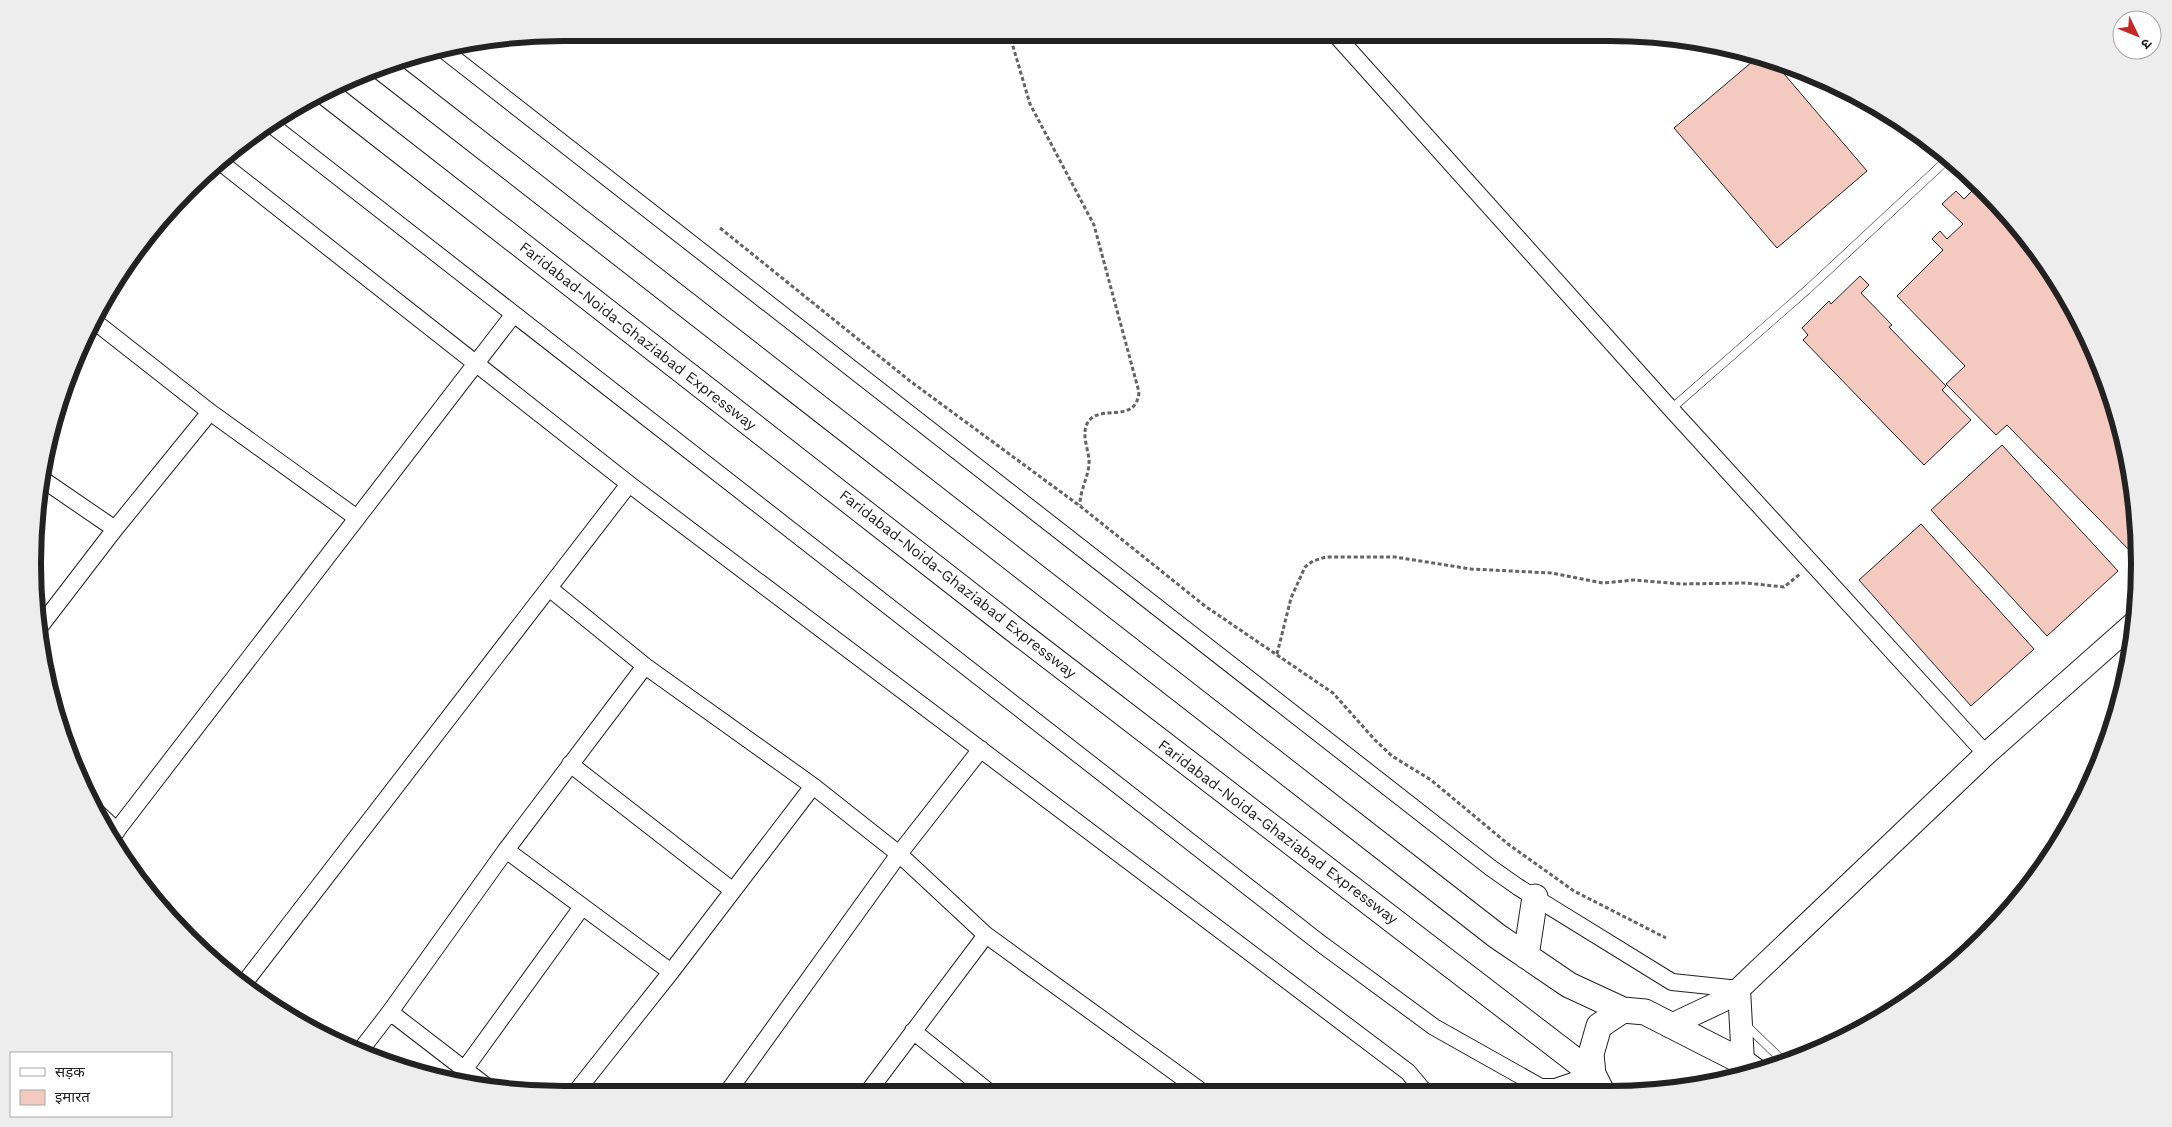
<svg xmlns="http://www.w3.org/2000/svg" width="2172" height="1127" font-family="'Work Sans','Noto Sans Devanagari',sans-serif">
	<rect width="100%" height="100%" fill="#fff"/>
	<path fill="#f3c9c0" stroke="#222" d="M1759,56L1773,61L1867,171L1777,248L1674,128Z
		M1978,185L2008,214L2068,298L2111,393L2135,494L2137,554L2135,556L2007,425L1996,435L1946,384L1965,366L1897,296L1943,250L1932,239L1940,231L1947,239L1963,224L1942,204L1956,191L1964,199Z
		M1860,276L1869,285L1861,293L1892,325L1889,327L1946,386L1942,390L1971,420L1924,465L1803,340L1808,335L1802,328L1829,301L1831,304Z
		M2002,445L2118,571L2047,636L1931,510Z
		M1921,524L2034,649L1971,706L1859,580Z"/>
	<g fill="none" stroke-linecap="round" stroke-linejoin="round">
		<defs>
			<path id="lane" d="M1928,140L1946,160
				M1671,409L1807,290L1949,158
				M1747,1026L1784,1062"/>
			<path id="street" d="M1334,33L1671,409L1986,754
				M441,48L1491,868L1518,887L1672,982L1739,989
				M269,123L1320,943L1434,1027L1546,1090
				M220,162L629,484L1408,1072L1424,1091
				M94,321L210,412L357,518
				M42,479L115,529
				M549,588L645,666L813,786L671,972L575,1093
				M39,628L115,529L210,412
				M570,764L732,890
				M813,786L899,854L986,935L1201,1091
				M98,813L117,831
				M111,838L514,314
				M506,850L671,972
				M242,986L629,484
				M390,1012L486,1086
				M913,1031L989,1092
				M360,1051L390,1012L506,850L645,666
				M464,1070L582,907
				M1541,1087H1555L1593,1074
				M868,1092L986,935
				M727,1093L899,854L981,749"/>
			<path id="secondary" d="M1739,989L1743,1062
				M1669,1026L1722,1001L1739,989L1986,754L2134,623"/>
			<path id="primary" d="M380,66L1497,936L1569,985L1623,1010
				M325,92L1011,627L1593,1074L1601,1090
				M1526,956L1535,897
				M1593,1074L1591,1054L1599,1026L1623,1010L1645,1012L1743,1062L1754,1070"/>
		</defs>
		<use href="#lane" stroke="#222" stroke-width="9"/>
		<use href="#street" stroke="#222" stroke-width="18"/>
		<use href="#secondary" stroke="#222" stroke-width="24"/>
		<use href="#primary" stroke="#222" stroke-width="27"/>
		<path stroke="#646464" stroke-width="3" stroke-dasharray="4 2.5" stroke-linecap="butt" d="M1011,33L1012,43L1030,104L1094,225L1139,392C1136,425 1101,403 1088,422C1080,435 1090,451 1089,464C1088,478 1080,490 1080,505
			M720,228L910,381L1080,506L1205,606L1333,693L1375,740L1392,756L1431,780L1508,844L1574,891L1666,938
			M1277,654L1291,598L1305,567L1313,561L1326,557H1395L1471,569L1551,573L1603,583L1634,580L1681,584L1746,583L1784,587L1800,574"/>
		<use href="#lane" stroke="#fff" stroke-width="8"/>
		<use href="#street" stroke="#fff" stroke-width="16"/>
		<use href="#secondary" stroke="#fff" stroke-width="22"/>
		<use href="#primary" stroke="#fff" stroke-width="25"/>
	</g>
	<g text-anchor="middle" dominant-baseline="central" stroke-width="4" stroke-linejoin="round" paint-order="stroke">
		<g font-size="15" fill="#222" stroke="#fff">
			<text transform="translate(638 336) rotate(38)">Faridabad-Noida-Ghaziabad Expressway</text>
			<text transform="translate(958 584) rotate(38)">Faridabad-Noida-Ghaziabad Expressway</text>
			<text transform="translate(1278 832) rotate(37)">Faridabad-Noida-Ghaziabad Expressway</text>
		</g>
	</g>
	<path d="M0 0H2172V1127H0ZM563 41H1609A522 522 0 0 1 2131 563V564A522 522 0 0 1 1609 1086H563A522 522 0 0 1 41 564V563A522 522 0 0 1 563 41Z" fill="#ededed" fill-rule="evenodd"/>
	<path fill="none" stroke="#222" stroke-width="6" d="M563 41H1609A522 522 0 0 1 2131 563V564A522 522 0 0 1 1609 1086H563A522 522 0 0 1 41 564V563A522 522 0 0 1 563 41Z"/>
	<rect x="10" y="1052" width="162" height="65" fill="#ffffff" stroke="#a7a7a7"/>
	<rect x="20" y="1068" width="25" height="8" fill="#ffffff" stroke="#a7a7a7"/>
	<text x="55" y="1077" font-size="15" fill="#222222">सड़क</text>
	<rect x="20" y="1090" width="25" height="15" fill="#f3c9c0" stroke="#a7a7a7"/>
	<text x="55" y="1102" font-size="15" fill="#222222">इमारत</text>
	<g transform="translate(2137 35) rotate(133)"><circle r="24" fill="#ffffff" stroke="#a7a7a7"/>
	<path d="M0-4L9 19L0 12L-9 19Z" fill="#c62828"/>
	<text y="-8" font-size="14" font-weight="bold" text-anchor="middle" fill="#222222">उ</text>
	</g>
</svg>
